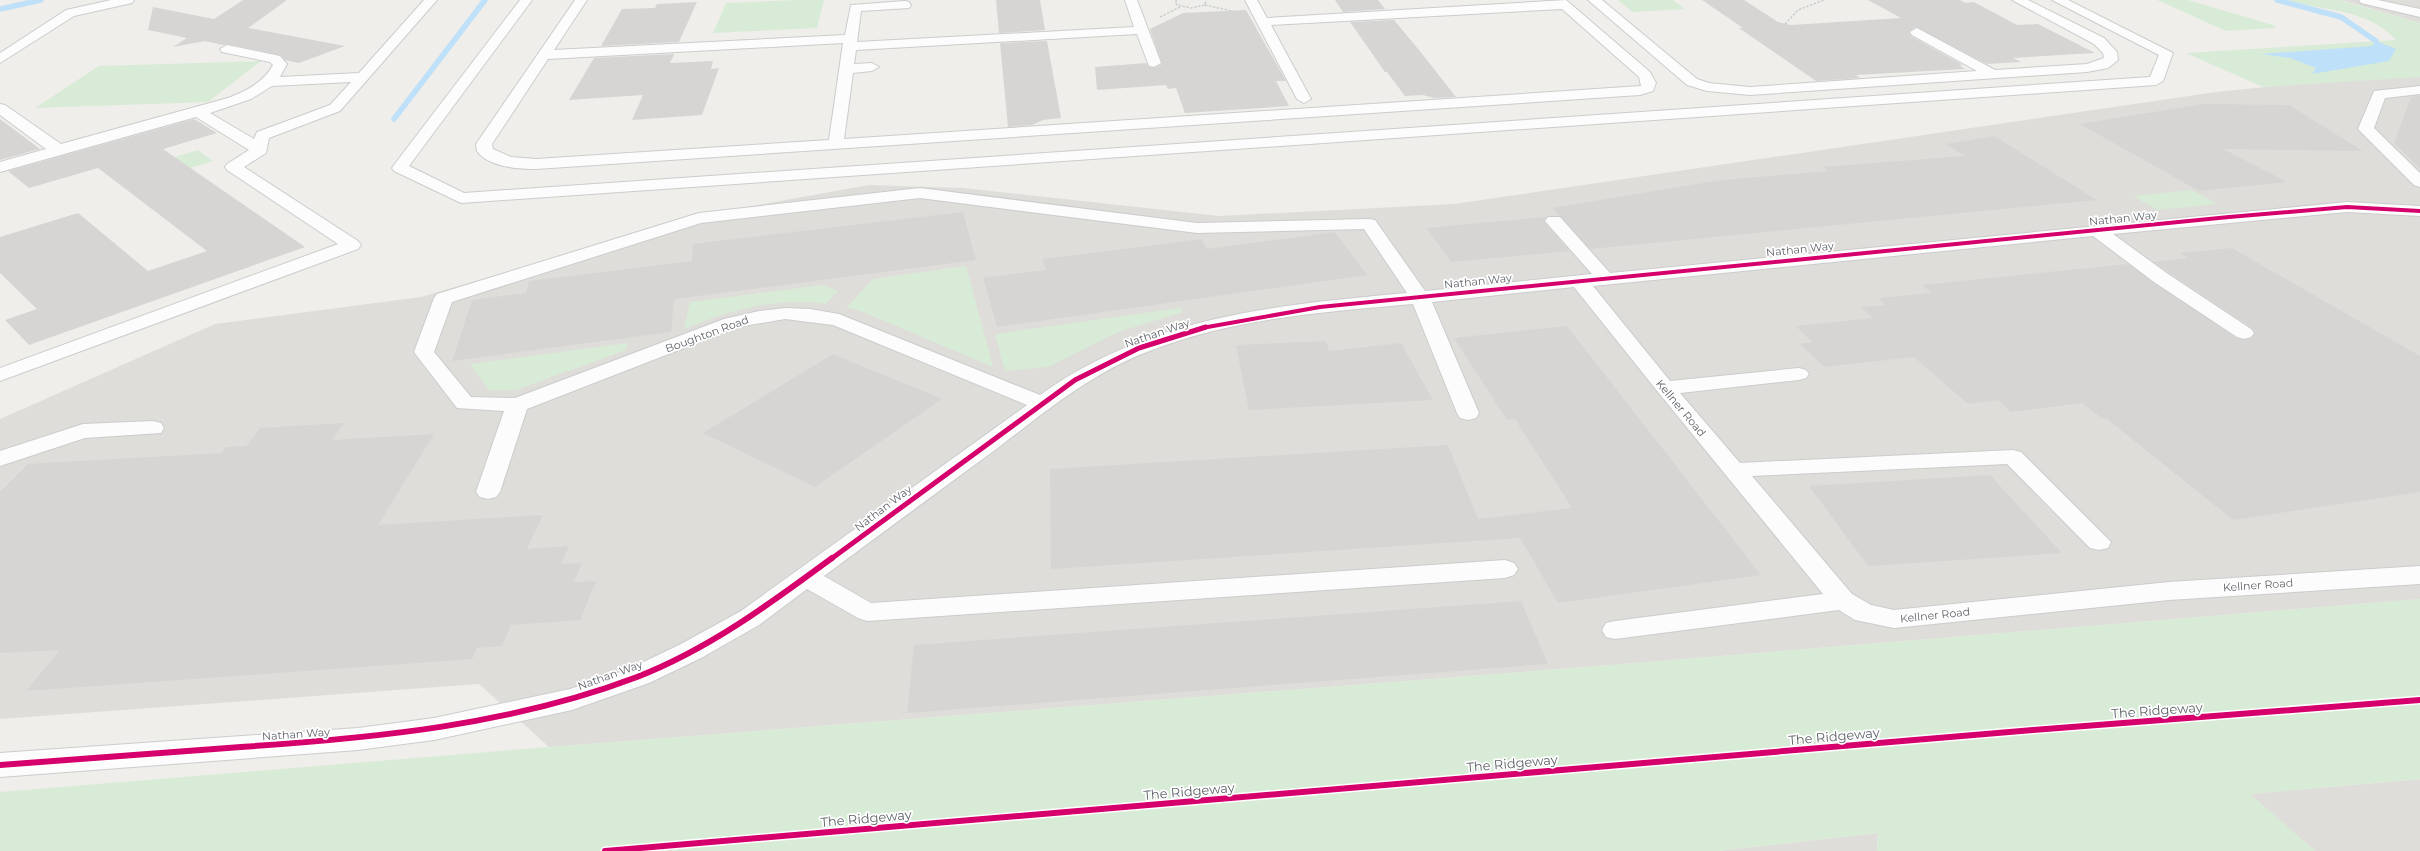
<svg xmlns="http://www.w3.org/2000/svg" width="2420" height="851" font-family="Montserrat,sans-serif">
	<rect width="100%" height="100%" fill="#efeeea"/>
	<path fill="#dfddda" d="M2341,0H2420V23L2379,11Z
		M2420,76V599L1586,667L549,747L479,684L0,719V419L215,324L421,297L697,216L869,185L963,188L1219,216L1454,204L2216,92L2324,81Z
		M2420,779V851H2315L2249,794Z
		M1878,833L1877,851H1717Z"/>
	<path fill="#d8ebd6" d="M798,0H824L817,28L713,33L726,3Z
		M1618,0H1673L1685,9L1633,12Z
		M2157,0H2188L2276,26L2274,28L2226,31Z
		M2288,0H2339L2420,23V77L2263,87L2186,53L2396,40C2367,8 2326,12 2288,0Z
		M261,61L208,102L35,108L99,66Z
		M198,150L213,161L154,179L138,168Z
		M2192,190L2217,204L2157,210L2133,196Z
		M966,266L993,367L863,312L847,307L873,279Z
		M824,285L838,291L825,304C775,297 730,310 684,329L690,302Z
		M1180,308L1183,312L1118,332L1048,367L1005,371L995,334Z
		M628,343L626,350L516,390H489L470,364Z
		M2420,599V779L2250,794L2315,851H1877L1878,833L1717,851H0V792L549,747L1586,667Z"/>
	<path fill="#bfe0f9" d="M2376,41L2396,49L2389,61L2312,74L2316,68L2290,58L2261,54L2372,46Z"/>
	<g fill="none" stroke-linecap="round" stroke-linejoin="round">
		<path stroke="#bfe0f9" stroke-width="5.5" d="M2277,0L2341,17L2376,41
			M0,9L41,0
			M394,119L485,0"/>
	</g>
	<path fill="#d6d5d3" d="M243,0H287L248,28L345,46L299,63L285,60L280,55L227,44L223,45L205,41L173,47L187,38L148,30L153,7L214,19Z
		M996,0H1040L1045,30L999,33Z
		M1335,0H1378L1385,9L1343,12Z
		M1702,0H1744L1778,22L1791,25L1901,18L1868,0H1960L1965,3L1974,2L2017,25L2038,24L2095,53L2013,58L2021,62L1987,64L1916,27L1909,32L1911,36L1963,65H1959L1965,69L1856,75L1860,78L1816,81L1739,28H1743Z
		M697,2L679,42L601,46L622,9L655,8L657,4Z
		M1246,10L1286,81H1276L1289,106L1185,113L1176,88L1168,89L1166,85L1097,90L1095,67L1146,63L1149,67L1154,68L1162,64L1150,29L1183,13Z
		M1394,20L1419,50L1456,97L1434,98L1423,95L1405,96L1387,72H1385L1350,22Z
		M1047,41L1061,118L1043,120L1032,125L1008,127L1000,43Z
		M674,54L670,63L713,61L711,69L719,68L702,115L632,120L643,95L569,100L594,58Z
		M2420,96V168L2394,143L2411,97Z
		M2203,104L2289,105L2363,151L2223,149L2287,182L2199,191L2080,124Z
		M0,119L40,149L0,160Z
		M194,119L217,133L163,149L305,247L29,345L5,320L37,309L0,273V237L78,213L148,271L207,251L98,168L29,188L8,171Z
		M1994,136L2097,200L1590,249L1552,208L1722,180L1828,171L1823,167L1965,156L1946,144Z
		M963,212L976,260L674,299L671,332L452,361L472,300L526,293L529,281L692,261L693,244Z
		M1546,217L1544,222L1569,251L1451,262L1427,228Z
		M1335,232L1367,275L997,327L983,278L1046,270L1042,259L1115,250L1201,239L1207,249Z
		M2232,248L2420,356V492L2233,520L2107,419H2103L2082,403L2011,412L1998,400L1968,404L1914,357L1824,367L1800,344L1812,342L1796,326L1873,318L1861,307L1886,305L1878,298L1932,293L1922,285L2128,264L2236,338L2244,340L2251,338L2255,334L2252,328L2153,262L2188,258L2180,253Z
		M1567,326L1761,575L1558,603L1520,538L1051,569L1050,469L1448,445L1478,519L1572,508L1515,419L1507,420L1454,338Z
		M1326,341L1329,351L1401,343L1433,400L1249,410L1236,345Z
		M833,354L942,399L815,487L703,433Z
		M344,423L332,440L434,434L378,525L543,515L527,549L569,546L561,564L582,563L574,582L596,581L580,620L511,625L502,646L477,648L472,659L26,691L60,650L0,653V492L28,464L221,453L226,447L246,446L260,428Z
		M1990,475L2062,553L1868,566L1809,486Z
		M1521,601L1548,664L907,713L914,645Z"/>
	<g fill="none" stroke-linecap="round" stroke-linejoin="round">
		<defs>
			<path id="minor" d="M111,0H134L132,3L74,16L0,63V53L66,10Z
				M424,0H437L340,111L269,138L266,153L244,167L358,241L361,245L358,249L0,381V368L338,244L227,170L225,167L227,164L249,150L196,117L0,172V162L46,149L0,115V104L5,105L61,144L228,98C246,91 263,83 273,65L270,62L222,52L220,49L227,45L280,56L287,64L280,77L359,73ZM351,82L330,105L257,132L254,139L210,113L251,99L272,86Z
				M520,0H532L409,166L464,193L2150,77L2159,55L2052,0H2068L2173,53L2163,81L2156,85L461,203L394,171L392,168L394,165Z
				M575,0H587L554,50L845,35L851,5L905,1L909,2L911,5L909,8L861,11L857,42L1134,27L1125,0H1137L1161,63L1154,67L1149,66L1137,34L856,50L854,64L872,63L879,67L872,71L853,73L844,139L1641,86L1639,77L1562,9L1271,25L1311,99L1304,103L1297,99L1245,0H1257L1267,18L1566,0L1650,72L1656,83L1653,91L1640,95L536,169C519,169 488,167 477,151L476,144ZM843,43L829,140L536,159L511,157L493,149L492,144L548,59Z
				M1588,0H1602L1697,79L1709,83L1750,87L1977,71L1912,35L1910,32L1917,28L1995,70L2087,64L2104,58L2103,53L2094,44L2012,0H2028L2104,38L2117,52L2118,60L2108,68L2087,72L1750,95L1707,91L1687,85Z
				M2359,0H2378L2420,9V17L2361,3Z
				M2420,86V94L2385,98L2374,128L2420,173V187L2414,185L2358,129L2374,91Z
				M920,188L1197,223L1369,219L1375,220L1425,291L1592,274L1545,221L1548,217H1560L1610,273L2347,202L2420,206V216L2347,212L2113,234L2168,274L2251,329L2254,333L2251,337L2244,339L2237,337L2154,282L2093,236L1593,286L1670,381L1799,368L1806,370L1809,374L1806,378L1799,380L1680,393L1740,463L2013,450L2021,452L2111,542L2108,548L2099,550L2090,548L2007,464L1752,476L1852,594L1871,605L1894,610L2169,582L2420,566V584L2169,600L1894,628L1855,620L1839,610L1615,639L1606,637L1602,630L1606,623L1615,621L1823,594L1658,392L1574,287L1432,302L1479,413L1476,418L1468,420L1460,418L1457,413L1413,304C1324,312 1232,318 1147,352C1092,373 1046,411 999,447C940,490 882,533 824,576L871,603L1505,560L1514,563L1518,569L1514,575L1505,578L867,621L858,618L807,589L759,625L701,658L649,683L572,710L434,740L358,750L0,777V753L358,728L434,718L570,689L629,669L681,644L741,611L1027,405L833,325L785,319L738,327L527,409L500,492L496,497L488,499L480,497L476,492L504,411L457,408L414,352L434,298L437,294L699,213ZM920,198L1197,233L1364,229L1407,293C1277,305 1150,316 1040,395L839,314L810,309L785,308L759,311L724,319L515,398L471,397L434,352L452,302L701,223Z
				M153,421L161,423L164,428L161,433L85,438L0,466V451L83,424Z"/>
		</defs>
		<use href="#minor" stroke="#cbcccc" stroke-width="2"/>
		<path stroke="#cacfcc" stroke-width="1.5" stroke-dasharray="2.5 1.5" stroke-linecap="butt" d="M1177,0L1175,2L1177,5L1191,8L1205,5L1206,0
			M1205,5L1232,11
			M1160,17L1180,7
			M1785,24L1798,10L1824,0"/>
		<use href="#minor" fill="#fdfcfc" fill-rule="evenodd"/>
		<defs>
			<path id="cycleway-far2" d="M1202,328L1320,307L2229,217L2347,207L2420,211"/>
			<path id="cycleway-far1" d="M831,559L1075,380L1139,348L1206,327"/>
			<path id="cycleway" d="M0,765C80,759 161,753 241,747C375,738 511,725 637,677C709,649 771,603 832,558
				M605,851L2033,730L2420,700"/>
		</defs>
		<use href="#cycleway-far2" stroke="#fff" stroke-width="6"/>
		<use href="#cycleway-far1" stroke="#fff" stroke-width="8"/>
		<use href="#cycleway" stroke="#fff" stroke-width="9"/>
		<use href="#cycleway-far2" stroke="#d6006c" stroke-width="4"/>
		<use href="#cycleway-far1" stroke="#d6006c" stroke-width="5"/>
		<use href="#cycleway" stroke="#d6006c" stroke-width="6"/>
	</g>
	<g text-anchor="middle" dominant-baseline="central" stroke-width="3.5" stroke-linejoin="round" paint-order="stroke">
		<g font-size="11" fill="#5f6368" stroke="#fff">
			<text transform="translate(2123 218) rotate(-6)">Nathan Way</text>
			<text transform="translate(1800 249) rotate(-6)">Nathan Way</text>
			<text transform="translate(1478 281) rotate(-6)">Nathan Way</text>
			<text transform="translate(1157 333) rotate(-19)">Nathan Way</text>
			<text transform="translate(707 334) rotate(-20)">Boughton Road</text>
			<text transform="translate(1681 408) rotate(50)">Kellner Road</text>
			<text transform="translate(883 508) rotate(-37)">Nathan Way</text>
			<text transform="translate(2258 585) rotate(-4)">Kellner Road</text>
			<text transform="translate(1935 615) rotate(-6)">Kellner Road</text>
			<text transform="translate(610 675) rotate(-20)">Nathan Way</text>
			<text transform="translate(296 734) rotate(-4)">Nathan Way</text>
		</g>
		<g font-size="13" fill="#5f6368" stroke="#fff">
			<text transform="translate(2157 710) rotate(-4)">The Ridgeway</text>
			<text transform="translate(1834 736) rotate(-5)">The Ridgeway</text>
			<text transform="translate(1512 763) rotate(-5)">The Ridgeway</text>
			<text transform="translate(1189 791) rotate(-5)">The Ridgeway</text>
			<text transform="translate(866 818) rotate(-5)">The Ridgeway</text>
		</g>
	</g>
</svg>
